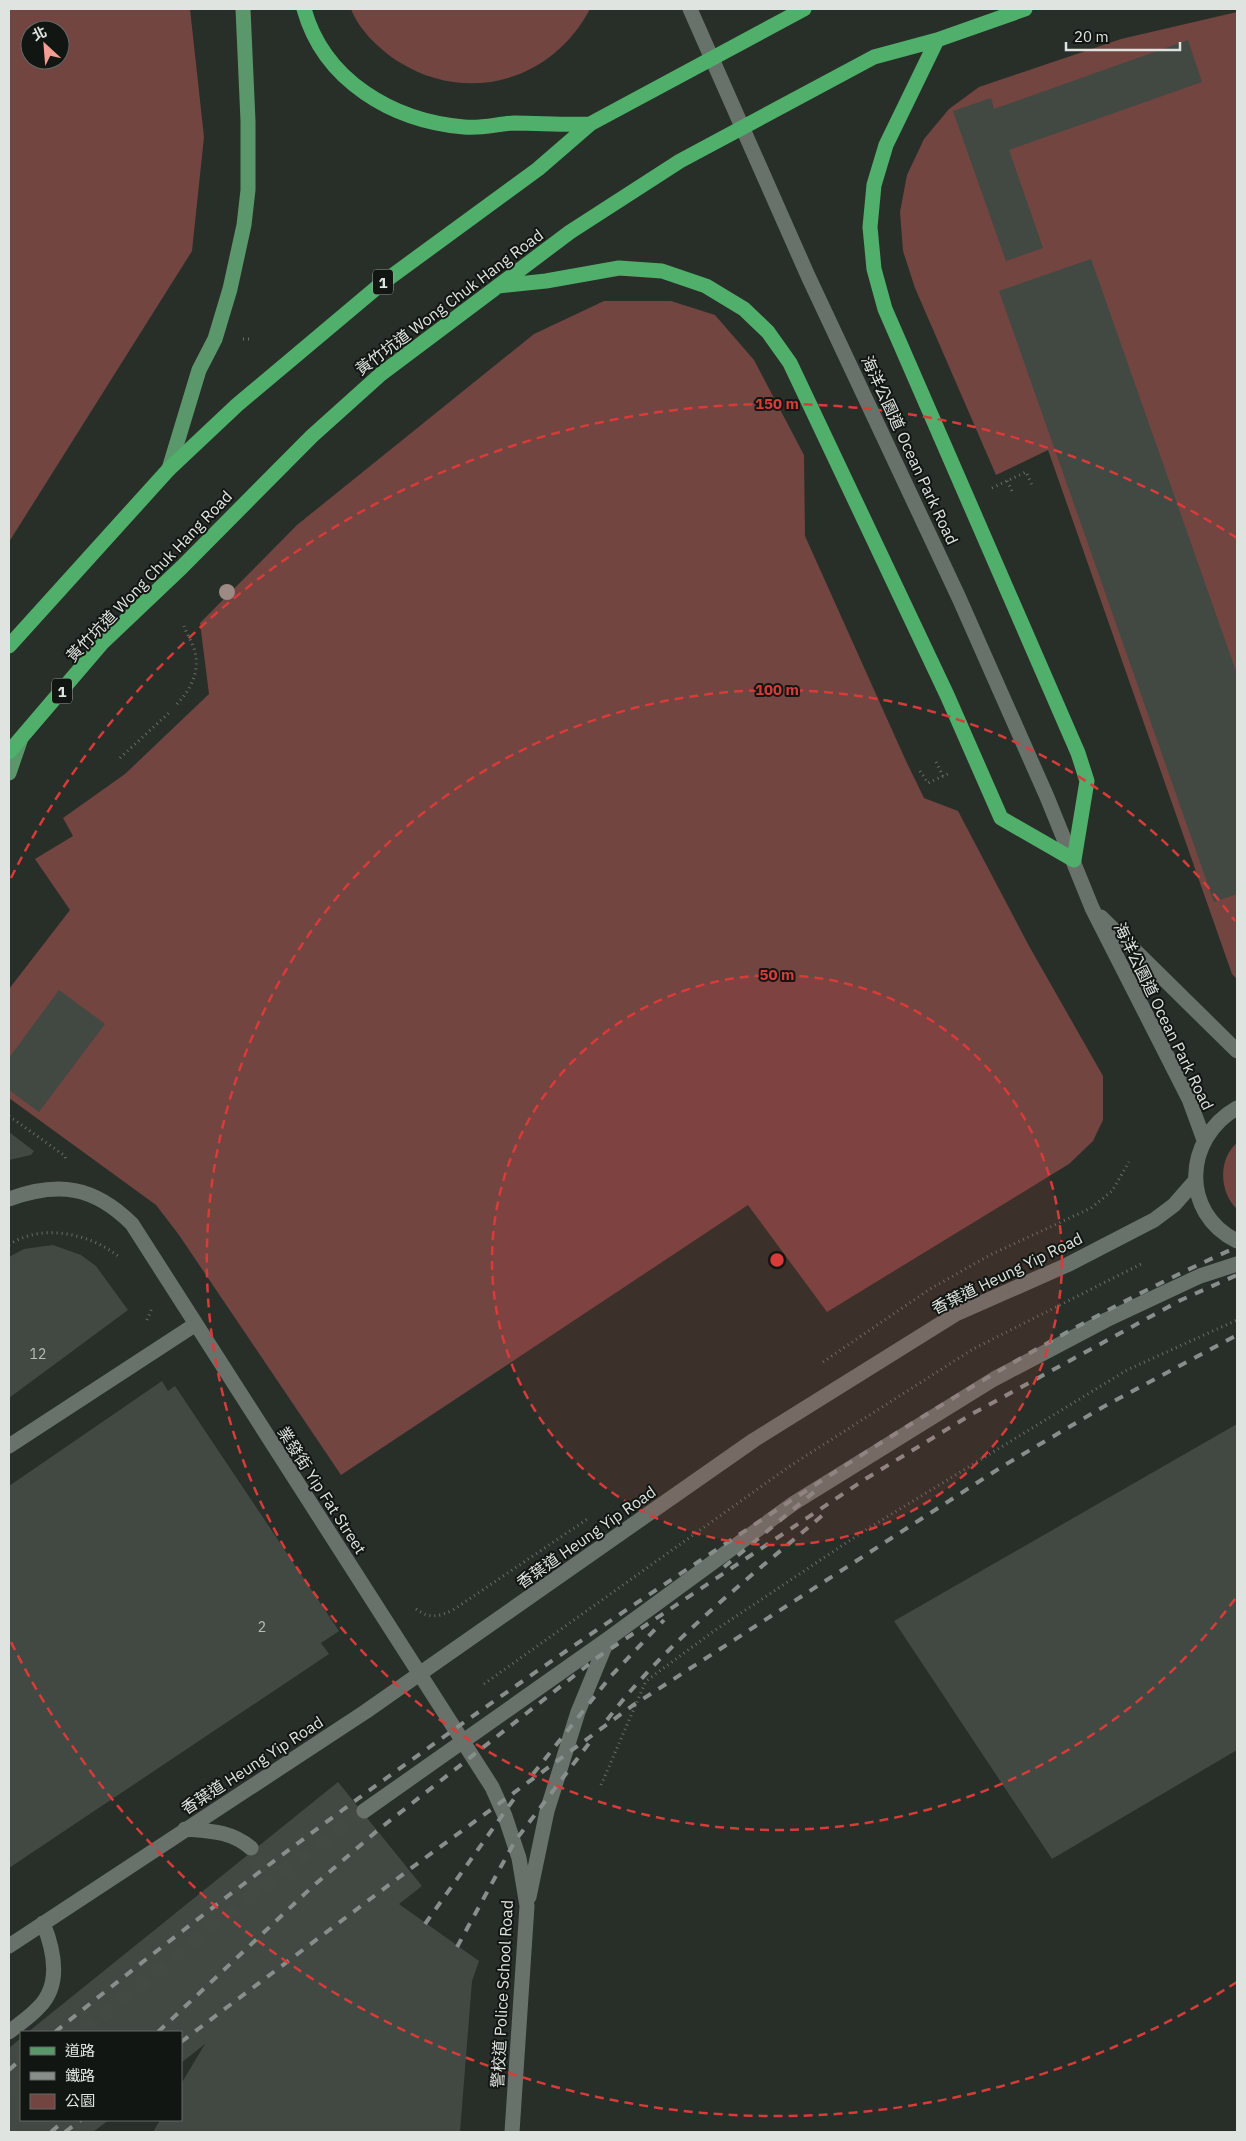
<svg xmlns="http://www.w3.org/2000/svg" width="1246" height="2141" font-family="'IBM Plex Sans','Noto Sans TC',sans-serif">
	<rect width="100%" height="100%" fill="#272f28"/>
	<path fill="#724541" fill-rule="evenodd" d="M9,9H190L204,137L192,251L9,542ZM30,30H60V60H30Z
		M351,9H590C552,81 468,105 399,62C380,50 359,30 351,9Z
		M1237,12V979L1232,974L1048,450L996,475L915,288L903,251L900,212L907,175L924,139L949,109L979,87L1121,39Z
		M604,301H671L715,315L754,360L804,455L805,536L906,761L924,798L958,811L1029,946L1103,1076V1120L1093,1141L1069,1164L827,1312L748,1205L341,1475L179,1235L156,1205L9,1098V989L70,910L35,859L73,836L63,818L125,774L209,694L200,623L297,525L534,334Z
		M1237,1143V1209C1219,1193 1218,1158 1237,1143Z"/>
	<path fill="#414942" d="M1188,40L1202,82L1009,150L1043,248L1006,261L953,111L991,98L994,109Z
		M1091,259L1237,674V894L1214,902L999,291Z
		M59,990L105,1024L39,1112L9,1090V1058Z
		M9,1132L34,1151L31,1155L9,1160Z
		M53,1245L81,1255L96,1266L128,1310L9,1398V1257L24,1249Z
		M162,1381L168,1391L175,1386L339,1631L321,1643L329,1654L9,1868V1486Z
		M1237,1424V1750L1052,1859L894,1621Z
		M338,1782L422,1886L399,1904L479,1961L472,1981L460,2132H153L160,2120H181V2084L205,2044L181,2063V2032H28Z
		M21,2038V2120H109L93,2132H9V2048Z"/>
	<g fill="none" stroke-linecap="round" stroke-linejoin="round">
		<path stroke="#434a44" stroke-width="15" stroke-dasharray="15 8" stroke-linecap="butt" d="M251,1894C261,1876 263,1866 251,1848
			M82,2032L247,1899L364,1811
			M9,2093L21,2082"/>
		<path stroke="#686f69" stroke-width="3" stroke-dasharray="1 4" stroke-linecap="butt" d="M243,339H251
			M1007,481L1013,493
			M992,488L1026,472L1032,485
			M177,704C190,690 200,673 195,652C193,643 187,635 184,626
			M120,758L171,711
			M936,762L943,776
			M920,771L928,783L950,773
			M9,1116L65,1156L66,1161
			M9,1245C40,1223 89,1233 118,1256
			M147,1320L152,1308
			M823,1362L930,1289L990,1255L1091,1208L1112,1191L1129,1162
			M416,1609C430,1619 438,1617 453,1610L589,1518
			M484,1684L790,1466L973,1349L1143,1263
			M601,1785L646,1681L714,1631L864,1531L1127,1370L1237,1320"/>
		<path stroke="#68726a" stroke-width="15" d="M690,9L808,276L959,598L1047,797L1092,908L1189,1099L1204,1140
			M1101,917L1237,1051
			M1237,1108C1184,1138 1180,1213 1237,1241
			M9,1199C58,1181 94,1186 132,1224L492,1787L505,1816L519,1858L527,1906L512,2132
			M9,1446L196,1324
			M364,1811L608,1639L794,1503L994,1379L1106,1320L1200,1276L1237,1264
			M185,1829C210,1831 231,1831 251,1848
			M529,1897L547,1811L578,1712L608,1639
			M9,1946L365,1712L754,1440L956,1314L1067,1265L1154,1220L1174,1205L1195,1181
			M9,2032C19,2024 30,2017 39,2007C62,1984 54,1950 43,1923"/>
		<path stroke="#5a976a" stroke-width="15" d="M169,469L199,370L215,339L230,289L244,225L248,190V121L243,9
			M9,773L20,741"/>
		<path stroke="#50af6a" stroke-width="15" d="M304,9C324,81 393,121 464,127C481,129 497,124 514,123C539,123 564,125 590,124
			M498,286L546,281L619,268L662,271L706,286L744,309L768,332L790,363L947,695L1001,818L1074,860L1087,781L1078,753L885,309L874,269L870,227L874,185L886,145L937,40
			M9,646L169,469L237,405L381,284L538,169L590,124L804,9
			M9,752L103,642L182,567L312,436L381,374L570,232L680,161L874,57L937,40L1025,9"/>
		<path stroke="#888e89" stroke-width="4" stroke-dasharray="9 9" stroke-linecap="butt" d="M724,1567L814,1492
			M607,1720C668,1640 748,1579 824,1514
			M533,1774L611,1676L664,1620
			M425,1924L516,1796
			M457,1947L515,1841L590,1742
			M55,2032C266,1861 486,1702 713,1552C882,1440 1052,1330 1237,1247
			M158,2032L312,1887L378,1830L598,1657L867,1478L972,1414L1181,1300L1237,1275
			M181,2042L410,1869L632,1706L1003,1466L1103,1407L1237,1335
			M9,2070L21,2059
			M51,2132L65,2120
			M65,2132L81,2120"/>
	</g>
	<circle fill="#9c8a84" cx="227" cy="592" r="8"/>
	<circle cx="777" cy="1260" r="285" fill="#d73b3a" fill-opacity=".12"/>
	<g fill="none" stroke="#d73b3a" stroke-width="2.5" stroke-dasharray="9 6">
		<circle cx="777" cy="1260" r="285"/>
		<path d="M1235 1599A570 570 0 1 1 1235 921"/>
		<path d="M1237 1982A856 856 0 0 1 11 1642M11 878A856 856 0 0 1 1237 538"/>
	</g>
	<g text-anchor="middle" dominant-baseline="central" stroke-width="4" stroke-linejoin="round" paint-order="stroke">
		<g font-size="14" fill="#b8bdb8">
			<text x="38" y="1354">12</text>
			<text x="262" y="1627">2</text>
		</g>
		<g fill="#121613" stroke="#a2a6a2" stroke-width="1">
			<rect x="373" y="269.5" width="20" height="25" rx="4"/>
			<rect x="52" y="678.5" width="20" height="25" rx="4"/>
		</g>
		<g font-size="15" font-weight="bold" fill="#dfe4e0">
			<text x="383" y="282">1</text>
			<text x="62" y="691">1</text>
		</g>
		<g font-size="16" fill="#dfe4e0" stroke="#121613">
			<text transform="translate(449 302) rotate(-37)">黃竹坑道 Wong Chuk Hang Road</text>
			<text transform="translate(910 450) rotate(65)">海洋公園道 Ocean Park Road</text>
			<text transform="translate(149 576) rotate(-46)">黃竹坑道 Wong Chuk Hang Road</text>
			<text transform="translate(1164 1016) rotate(64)">海洋公園道 Ocean Park Road</text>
			<text transform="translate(1007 1273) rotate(-26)">香葉道 Heung Yip Road</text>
			<text transform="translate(322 1490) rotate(57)">業發街 Yip Fat Street</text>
			<text transform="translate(586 1537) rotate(-35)">香葉道 Heung Yip Road</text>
			<text transform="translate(252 1765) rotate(-33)">香葉道 Heung Yip Road</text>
			<text transform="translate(502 1994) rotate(-87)">警校道 Police School Road</text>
		</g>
	</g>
	<circle cx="777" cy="1260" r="8" fill="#d73b3a" stroke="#121613" stroke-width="2.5"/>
	<g font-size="15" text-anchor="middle" font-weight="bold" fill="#d73b3a" stroke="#121613" stroke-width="4" stroke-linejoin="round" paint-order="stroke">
		<text x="777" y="409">150 m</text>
		<text x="777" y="695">100 m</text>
		<text x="777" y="980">50 m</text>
	</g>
	<rect width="1246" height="2141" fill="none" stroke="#dfe4e0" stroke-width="20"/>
	<rect x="20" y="2031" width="162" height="90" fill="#121613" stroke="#646865"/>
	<rect x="30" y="2047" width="25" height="8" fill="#5a976a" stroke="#646865"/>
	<text x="65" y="2056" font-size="15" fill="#dfe4e0">道路</text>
	<rect x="30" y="2072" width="25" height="8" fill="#888e89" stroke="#646865"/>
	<text x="65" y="2081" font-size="15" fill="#dfe4e0">鐵路</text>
	<rect x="30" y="2094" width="25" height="15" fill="#724541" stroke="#646865"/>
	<text x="65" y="2106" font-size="15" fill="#dfe4e0">公園</text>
	<g transform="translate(45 45) rotate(334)"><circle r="24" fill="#121613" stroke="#646865"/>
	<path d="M0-4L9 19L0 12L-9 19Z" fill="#f59c93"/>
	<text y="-8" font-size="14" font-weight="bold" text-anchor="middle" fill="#dfe4e0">北</text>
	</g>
	<path d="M1066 42v8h114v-8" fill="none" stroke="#dfe4e0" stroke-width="2.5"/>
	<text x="1074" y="42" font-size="15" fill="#dfe4e0" stroke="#121613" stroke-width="4" paint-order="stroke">20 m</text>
</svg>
